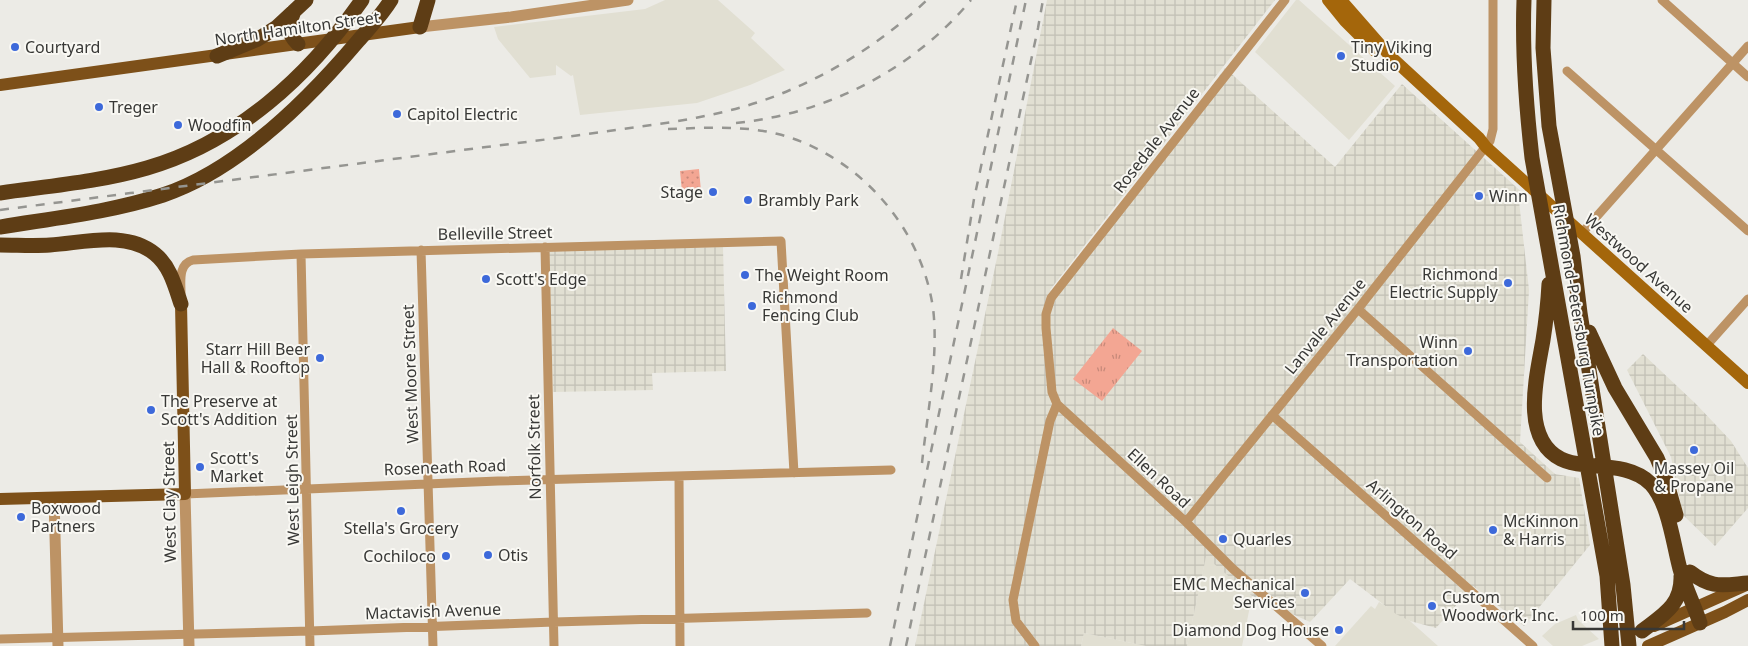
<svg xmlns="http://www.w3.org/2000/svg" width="1748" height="646" font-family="'Noto Sans',sans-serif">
	<defs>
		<pattern id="industrial-grid" width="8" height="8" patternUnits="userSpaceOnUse" patternTransform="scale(1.25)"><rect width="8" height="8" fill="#e1dfd2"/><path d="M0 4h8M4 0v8" fill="none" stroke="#c2c0b5"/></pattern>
		<pattern id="grass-dots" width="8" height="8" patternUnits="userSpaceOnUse" patternTransform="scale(1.25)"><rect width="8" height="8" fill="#f3a693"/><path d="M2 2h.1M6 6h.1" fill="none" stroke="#c68879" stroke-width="1.8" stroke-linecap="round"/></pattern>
		<pattern id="park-tufts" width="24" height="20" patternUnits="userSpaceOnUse" patternTransform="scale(1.25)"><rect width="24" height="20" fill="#f3a693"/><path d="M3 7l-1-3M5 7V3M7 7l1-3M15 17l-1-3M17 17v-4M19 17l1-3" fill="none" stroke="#c68879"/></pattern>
	</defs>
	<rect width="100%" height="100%" fill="#ecebe6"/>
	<path fill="#e1dfd2" d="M665,0H718L755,33L751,38L785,70L750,85L697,103L580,115L573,75L571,76L556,65V75L530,78L498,39L494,27L645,9Z
		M1296,0H1299L1395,86L1349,140L1255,52Z
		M1206,556L1252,596L1242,646H1187Z
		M1379,602L1410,621L1438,646H1335L1371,606L1375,609Z
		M1576,615L1578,620L1599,639L1582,646H1553L1542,636L1555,624Z
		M1084,633L1146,646H1081Z"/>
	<path fill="url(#industrial-grid)" d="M1047,0H1275L1050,290L1058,296L1225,68L1335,167L1402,84L1525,195L1519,201L1529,290L1520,442L1555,474L1579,478L1590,545L1524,626L1473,586L1436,628L1410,621L1396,614L1350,579L1310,622L1252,596L1206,557L1187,646H1146L1084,633L1081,646H915L998,253Z
		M723,247L726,371L652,373L653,390L553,392L549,251Z
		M1643,354L1696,404L1731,441L1748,468V508L1715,546L1683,515L1671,457L1627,370Z"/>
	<path fill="url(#grass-dots)" d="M699,169L701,191L682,192L680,171Z"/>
	<path fill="url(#park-tufts)" d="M1113,328L1142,351L1102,401L1073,379Z"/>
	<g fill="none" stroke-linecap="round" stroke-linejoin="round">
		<path stroke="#bd9365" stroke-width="9" d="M1285,0L1051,298L1046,314V328L1052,392L1057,404L1186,522L1233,569L1322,646
			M1662,0L1748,77
			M1567,71L1748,231
			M1582,233L1748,46
			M545,247L554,646
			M421,250L433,646
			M301,254L310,646
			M181,293C181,281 178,264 193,260L301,254L781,241L794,473
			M1358,309L1547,478
			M1707,345L1748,299
			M1272,415L1533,646
			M679,476L680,646
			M185,494L498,481L891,470
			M1186,522L1358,309L1490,141L1493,129V0
			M0,639L310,631L554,622L867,613
			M1035,646L1016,621L1013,600L1050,421L1057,404"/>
		<path stroke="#bd9365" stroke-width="11" d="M420,27L511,17L628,0
			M185,494L189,646
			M54,498L58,646"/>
		<path stroke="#a4660b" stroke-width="12" d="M1328,0L1345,21L1375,51
			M1341,0L1390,56L1479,138L1486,147L1748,383"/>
		<path stroke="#7d5019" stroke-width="12" d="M0,85L420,27
			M0,499L185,494L181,304
			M1654,626L1746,585
			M1648,646L1725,612L1748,600"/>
		<path stroke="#5e3d15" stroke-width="15" d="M1524,0C1522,53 1526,105 1532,158L1607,576L1612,646
			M1544,0L1543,48L1549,126L1573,256L1580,313L1623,585L1629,646
			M294,11C288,27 286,31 298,44
			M420,27L428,0
			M217,56L258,39L277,27L306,0
			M0,193C49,186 99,182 147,168C237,142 309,76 362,0
			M0,227C55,218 111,212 163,195C238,170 308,100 358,41C369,28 382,15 391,0
			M0,245C17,245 34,246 50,245C83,243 126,230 155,254C170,266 175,286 181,304
			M1549,284C1548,303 1546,321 1543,340C1537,375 1520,438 1561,459C1569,463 1578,464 1586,465C1607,467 1635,467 1651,484C1669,504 1673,543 1680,569C1685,587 1694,605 1700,623
			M1589,332L1615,388L1657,458L1666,480L1676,515
			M1690,572C1712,589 1722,585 1748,583
			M1642,631C1663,615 1682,605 1681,576"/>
		<path stroke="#959591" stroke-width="2.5" stroke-dasharray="9 9" stroke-linecap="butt" d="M736,123C826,114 913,70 971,0
			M668,129C704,128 742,125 778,134C858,155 921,226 933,308C939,356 927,415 922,463
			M0,210C162,189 324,168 486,147C534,141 582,135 630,128C684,121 740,112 790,90C840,69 888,37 927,0
			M961,279L974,199L1017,0
			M890,646L1026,0
			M906,646L1038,28L1043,0"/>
	</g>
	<g fill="#3d69da" stroke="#f9f8f3" stroke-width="2">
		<circle cx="15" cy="47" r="5"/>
		<circle cx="1341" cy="56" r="5"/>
		<circle cx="99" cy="107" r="5"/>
		<circle cx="397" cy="114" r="5"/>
		<circle cx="178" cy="125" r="5"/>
		<circle cx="713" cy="192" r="5"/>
		<circle cx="1479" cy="196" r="5"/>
		<circle cx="748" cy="200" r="5"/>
		<circle cx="745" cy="275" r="5"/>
		<circle cx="486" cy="279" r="5"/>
		<circle cx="1508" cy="283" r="5"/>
		<circle cx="752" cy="306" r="5"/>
		<circle cx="1468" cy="351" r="5"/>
		<circle cx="320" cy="358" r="5"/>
		<circle cx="151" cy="410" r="5"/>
		<circle cx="1694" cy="450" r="5"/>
		<circle cx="200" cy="467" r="5"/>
		<circle cx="401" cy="511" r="5"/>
		<circle cx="21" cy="517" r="5"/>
		<circle cx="1493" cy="530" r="5"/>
		<circle cx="1223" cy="539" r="5"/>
		<circle cx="488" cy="555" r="5"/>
		<circle cx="446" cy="556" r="5"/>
		<circle cx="1305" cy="593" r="5"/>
		<circle cx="1432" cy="606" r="5"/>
		<circle cx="1339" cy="630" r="5"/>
	</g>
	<g text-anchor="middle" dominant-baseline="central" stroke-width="4" stroke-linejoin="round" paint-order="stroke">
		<g font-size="16" fill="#383836" stroke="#f9f8f3">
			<text transform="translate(297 28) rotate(-8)">North Hamilton Street</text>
			<text transform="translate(1156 140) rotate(-52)">Rosedale Avenue</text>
			<text transform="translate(495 233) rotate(-1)">Belleville Street</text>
			<text transform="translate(1639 263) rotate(42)">Westwood Avenue</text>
			<text transform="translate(1579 320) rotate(80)">Richmond-Petersburg Turnpike</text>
			<text transform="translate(1325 326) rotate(-51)">Lanvale Avenue</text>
			<text transform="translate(410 374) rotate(-92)">West Moore Street</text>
			<text transform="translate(534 447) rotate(-91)">Norfolk Street</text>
			<text transform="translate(445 467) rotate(-2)">Roseneath Road</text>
			<text transform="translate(1159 478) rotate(43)">Ellen Road</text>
			<text transform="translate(292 480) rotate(-91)">West Leigh Street</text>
			<text transform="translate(169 502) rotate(-91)">West Clay Street</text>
			<text transform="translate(1412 519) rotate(41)">Arlington Road</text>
			<text transform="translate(433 611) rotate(-2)">Mactavish Avenue</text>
		</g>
		<g font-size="16" fill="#383836" stroke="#f9f8f3" text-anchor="start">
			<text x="25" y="47">Courtyard</text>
			<text x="1351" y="47">Tiny Viking<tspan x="1351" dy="18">Studio</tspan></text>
			<text x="109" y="107">Treger</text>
			<text x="407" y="114">Capitol Electric</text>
			<text x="188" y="125">Woodfin</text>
			<text x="703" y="192" text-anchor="end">Stage</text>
			<text x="1489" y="196">Winn</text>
			<text x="758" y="200">Brambly Park</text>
			<text x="1498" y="274" text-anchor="end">Richmond<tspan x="1498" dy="18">Electric Supply</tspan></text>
			<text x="755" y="275">The Weight Room</text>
			<text x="496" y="279">Scott's Edge</text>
			<text x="762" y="297">Richmond<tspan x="762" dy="18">Fencing Club</tspan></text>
			<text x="1458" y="342" text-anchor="end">Winn<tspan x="1458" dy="18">Transportation</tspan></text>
			<text x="310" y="349" text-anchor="end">Starr Hill Beer<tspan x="310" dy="18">Hall &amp; Rooftop</tspan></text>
			<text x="161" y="401">The Preserve at<tspan x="161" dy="18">Scott's Addition</tspan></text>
			<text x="210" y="458">Scott's<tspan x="210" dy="18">Market</tspan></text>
			<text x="1694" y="468" text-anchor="middle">Massey Oil<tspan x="1694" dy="18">&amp; Propane</tspan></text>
			<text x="31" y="508">Boxwood<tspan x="31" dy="18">Partners</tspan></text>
			<text x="1503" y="521">McKinnon<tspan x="1503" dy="18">&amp; Harris</tspan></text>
			<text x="401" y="528" text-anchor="middle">Stella's Grocery</text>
			<text x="1233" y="539">Quarles</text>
			<text x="498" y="555">Otis</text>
			<text x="436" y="556" text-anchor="end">Cochiloco</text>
			<text x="1295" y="584" text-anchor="end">EMC Mechanical<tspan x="1295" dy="18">Services</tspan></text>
			<text x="1442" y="597">Custom<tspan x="1442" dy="18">Woodwork, Inc.</tspan></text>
			<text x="1329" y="630" text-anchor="end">Diamond Dog House</text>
		</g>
	</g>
	<path d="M1573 621v8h111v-8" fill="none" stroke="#383836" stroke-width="2.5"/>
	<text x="1580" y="621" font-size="15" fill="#383836" stroke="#f9f8f3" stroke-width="4" paint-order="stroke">100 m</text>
</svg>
